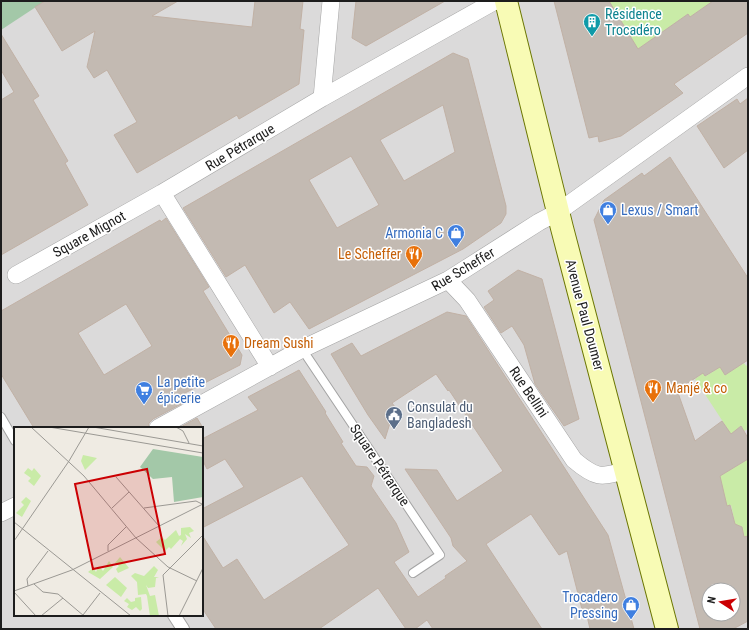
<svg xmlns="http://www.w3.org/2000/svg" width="749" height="630" font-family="'Roboto Condensed',sans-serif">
	<rect width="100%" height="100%" fill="#efebe3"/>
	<path fill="#dbdada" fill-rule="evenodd" d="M1,1H748V629H1ZM15,428H202V615H15ZM709,590H733V614H709Z"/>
	<path fill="#c9eba7" d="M609,1H713L690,17L688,14L629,55Z
		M744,363L746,366L748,364V429L744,431L741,426L731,434L695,379L703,373L706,376L720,367L725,375Z
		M748,459V536L744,537L742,527L735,524L731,505L727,506L712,481Z"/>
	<path fill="#a3c8a8" d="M1,1H45L1,30Z"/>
	<path fill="#c3bab2" stroke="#c1b1a5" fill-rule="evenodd" d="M45,1H178L152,16L252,27L255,1H303L300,29L304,30L299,84L239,119L237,115L137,173L114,135L137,122L107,70L94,78L87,67L95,31L62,51L35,7Z
		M356,1H445L366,46L352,38Z
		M554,1H609L638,49L688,14L690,17L713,1H748V33L674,84L683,93L621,136L599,142L598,136L589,138Z
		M1,34L39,96L33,100L68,161L65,163L88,205L1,255V100L14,92L1,70Z
		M453,53L468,59L506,206V214L501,223L463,249L309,329L290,302L274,313L245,265L226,277L183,208ZM443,105L455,152L404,181L380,140ZM351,156L379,205L337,228L309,180Z
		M748,98V150L724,168L697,126L737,99L740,104Z
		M670,157L748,278V360L725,375L720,367L705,376L703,373L677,390L695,441L722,421L731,434L741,426L748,438V459L720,476L727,506L730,505L735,524L742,527L744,537L748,536V621L733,629H700L594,220L604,200L642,173L644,176ZM709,590H733V614H709Z
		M166,218L209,287L203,291L242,355L240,365L181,395L185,402L153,419L149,423L148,428H34L1,374V311L160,220L161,222ZM126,304L152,346L104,375L78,333Z
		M518,270L542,279L579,419L564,426L535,384L524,345L512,326L501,333L484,307L494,300L488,291Z
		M447,312L466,316L608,535L634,629H590L587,616L584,617L567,551L559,555L531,514L486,544L542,629H433L427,620L415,629H406L378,588L319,629H216L202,608V535L223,568L237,559L264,600L349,545L302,476L202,528V509L244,487L225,459L207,469L202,459V439L258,410L248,397L299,370L326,412L325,413L343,442L341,443L356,466L367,467L374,476L371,486L396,523L409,552L394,562L418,597L446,578L445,576L467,561L453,546L451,538L405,469L437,470L457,501L503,471L449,390L448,391L436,374L392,403L395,407L385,439L368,415L331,354L352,343L361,356Z
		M197,418L203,428H179Z"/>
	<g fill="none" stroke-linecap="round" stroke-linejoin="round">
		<defs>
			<path id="service" d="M302,349L440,555L413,573
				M1,417L15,441"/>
			<path id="pedestrian" d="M174,615L183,629"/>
			<path id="minor" d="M322,98L331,1
				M162,193L270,367
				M16,275L162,193L322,98L495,1
				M448,280L467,300L574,460C594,477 601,479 625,470
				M158,428L302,349L448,280L539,222L558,212L748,76
				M1,513L15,506"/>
			<path id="secondary" d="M506,1L562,228L667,629"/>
		</defs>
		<use href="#service" stroke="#a4a4a4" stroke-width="10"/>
		<use href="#pedestrian" stroke="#a4a4a4" stroke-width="14"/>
		<use href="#minor" stroke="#a4a4a4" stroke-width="18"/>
		<use href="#secondary" stroke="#6b7602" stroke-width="24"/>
		<use href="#service" stroke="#fff" stroke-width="8"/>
		<use href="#pedestrian" stroke="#fff" stroke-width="12"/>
		<use href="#minor" stroke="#fff" stroke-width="17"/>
		<use href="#secondary" stroke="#f8fbb5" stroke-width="22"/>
	</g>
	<defs>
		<symbol id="building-pin" viewBox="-11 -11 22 30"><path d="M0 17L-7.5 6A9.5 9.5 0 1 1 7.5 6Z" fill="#0f9aa8" stroke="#fff"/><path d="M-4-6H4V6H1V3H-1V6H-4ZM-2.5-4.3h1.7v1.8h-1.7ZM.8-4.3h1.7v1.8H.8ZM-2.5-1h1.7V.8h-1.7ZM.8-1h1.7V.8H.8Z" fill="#fff"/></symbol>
		<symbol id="shop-pin" viewBox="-11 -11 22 30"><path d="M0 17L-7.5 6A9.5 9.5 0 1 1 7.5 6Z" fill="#3f7fe0" stroke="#fff"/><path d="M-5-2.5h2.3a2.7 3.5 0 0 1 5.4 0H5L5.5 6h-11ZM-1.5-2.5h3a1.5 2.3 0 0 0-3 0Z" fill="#fff"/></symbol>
		<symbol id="restaurant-pin" viewBox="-11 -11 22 30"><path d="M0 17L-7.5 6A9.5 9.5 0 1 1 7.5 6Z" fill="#e8710a" stroke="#fff"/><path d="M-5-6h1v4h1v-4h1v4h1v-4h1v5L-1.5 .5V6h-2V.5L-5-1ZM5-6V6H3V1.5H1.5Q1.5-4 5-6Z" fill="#fff"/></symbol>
		<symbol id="supermarket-pin" viewBox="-11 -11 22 30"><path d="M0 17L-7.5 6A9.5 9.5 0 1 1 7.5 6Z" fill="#3f7fe0" stroke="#fff"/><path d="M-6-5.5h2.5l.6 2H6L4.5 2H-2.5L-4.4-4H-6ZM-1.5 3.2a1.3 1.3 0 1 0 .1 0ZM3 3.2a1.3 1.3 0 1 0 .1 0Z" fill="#fff"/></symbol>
		<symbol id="civic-pin" viewBox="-11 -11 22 30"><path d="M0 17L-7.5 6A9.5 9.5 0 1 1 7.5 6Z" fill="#5c6f8a" stroke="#fff"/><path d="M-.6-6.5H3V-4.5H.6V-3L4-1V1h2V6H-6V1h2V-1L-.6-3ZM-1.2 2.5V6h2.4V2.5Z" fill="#fff"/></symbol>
	</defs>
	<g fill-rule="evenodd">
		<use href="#building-pin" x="582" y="12" width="20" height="27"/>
		<use href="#shop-pin" x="598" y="200" width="20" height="27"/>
		<use href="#shop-pin" x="446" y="223" width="20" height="27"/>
		<use href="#restaurant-pin" x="404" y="244" width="20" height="27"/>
		<use href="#restaurant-pin" x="221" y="333" width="20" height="27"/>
		<use href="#restaurant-pin" x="643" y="378" width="20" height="27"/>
		<use href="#supermarket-pin" x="134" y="380" width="20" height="27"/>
		<use href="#civic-pin" x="384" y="405" width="20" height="27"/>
		<use href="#shop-pin" x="621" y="595" width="20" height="27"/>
	</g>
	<g text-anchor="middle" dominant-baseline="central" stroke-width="3" stroke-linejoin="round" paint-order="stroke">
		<g font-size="14" fill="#0d838f" stroke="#fff" text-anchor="start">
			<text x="605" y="14">Résidence<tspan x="605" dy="16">Trocadéro</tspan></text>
		</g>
		<g font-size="14" fill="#1d1d1d" stroke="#fff">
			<text transform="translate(240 147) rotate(-31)">Rue Pétrarque</text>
			<text transform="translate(89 234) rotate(-29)">Square Mignot</text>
			<text transform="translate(463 269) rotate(-31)">Rue Scheffer</text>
			<text transform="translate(585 315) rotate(75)">Avenue Paul Doumer</text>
			<text transform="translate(529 392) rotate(56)">Rue Bellini</text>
			<text transform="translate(380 465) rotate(56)">Square Pétrarque</text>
		</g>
		<g font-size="14" fill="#366cbe" stroke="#fff" text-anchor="start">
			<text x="621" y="210">Lexus / Smart</text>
			<text x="443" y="233" text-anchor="end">Armonia C</text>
			<text x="157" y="382">La petite<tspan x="157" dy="16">épicerie</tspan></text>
			<text x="618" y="597" text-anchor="end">Trocadero<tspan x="618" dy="16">Pressing</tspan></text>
		</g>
		<g font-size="14" fill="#c56008" stroke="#fff" text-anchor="start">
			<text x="401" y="254" text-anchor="end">Le Scheffer</text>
			<text x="244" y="343">Dream Sushi</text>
			<text x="666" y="388">Manjé &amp; co</text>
		</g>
		<g font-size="14" fill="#4e5e75" stroke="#fff" text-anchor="start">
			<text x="407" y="407">Consulat du<tspan x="407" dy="16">Bangladesh</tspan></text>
		</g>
	</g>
	<g transform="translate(14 427)">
		<rect width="189" height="189" fill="#efebe3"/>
		<path d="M69,28L83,31L71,43L67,34ZM14,41L18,44L20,41L27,49L20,59L14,54L17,51L10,46ZM12,70L17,74L8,90L2,86L10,78L7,75ZM176,100L180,104L175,106L177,111L171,107L173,112L167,119L169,114L166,112L157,122L155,120L151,124L142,115L148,110L151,113L162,103L165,109L167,108V101ZM106,130L115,141L104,146L102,142L105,139L101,136ZM95,134L99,140L86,152L74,145L79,141L82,145L85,139L89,144ZM140,139L144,143L140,150H145L142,151L141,160L134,161L132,158L136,169L141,168L145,189H136L133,169L132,167L124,168L123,155L117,149L121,146L130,149ZM101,150L113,161L107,170L92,158ZM127,170L128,182L126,184L122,180L118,183L113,180L115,177L110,174L113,171L117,175L121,174V171Z" fill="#c9eba7"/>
		<path d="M139,22L189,30V70L160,75L158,50L139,52L126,40Z" fill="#a3c8a8"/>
		<path fill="none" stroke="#9b9994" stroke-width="1" d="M17,0L70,49L122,111L154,140L183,154M35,0L189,26M79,0L189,19M162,0L169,4L175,16M102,50L145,99M98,81L115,65M130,81L182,74L188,77M0,95L117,189M0,114L55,34L75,0M94,124V118L112,100M20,157L29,165L44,167L70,189M14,159L13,152L34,124M0,164L58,143L189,77M0,165L22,189M69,188L86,166M27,189L49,171M154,189L149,148L189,108M165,189L189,141"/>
		<path fill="#cb0003" fill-opacity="0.15" stroke="#cb0003" stroke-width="2" d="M133,42L151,127L79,142L61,57Z"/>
		<rect width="189" height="189" fill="none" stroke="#1d1d1d" stroke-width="2"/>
	</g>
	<rect width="749" height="630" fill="none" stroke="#1d1d1d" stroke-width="4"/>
	<g transform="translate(721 602) rotate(282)"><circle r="19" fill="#ffffff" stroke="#a5a5a5"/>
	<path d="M0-3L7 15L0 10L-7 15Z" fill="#cb0003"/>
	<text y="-6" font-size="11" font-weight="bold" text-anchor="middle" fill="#1d1d1d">N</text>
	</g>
</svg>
